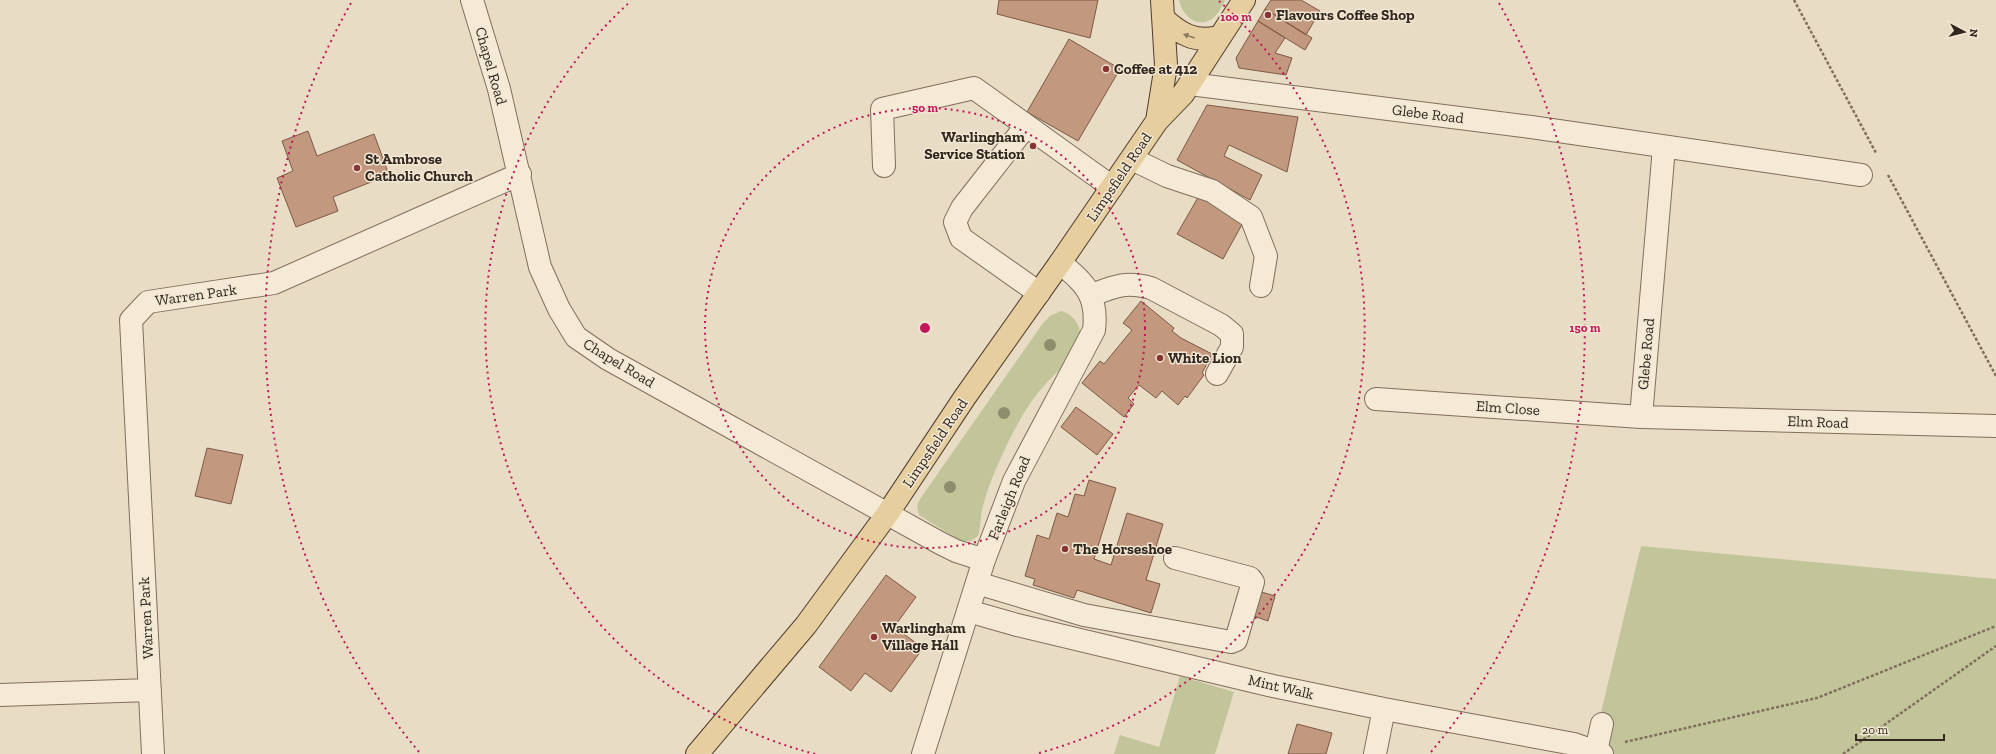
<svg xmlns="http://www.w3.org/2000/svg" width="1996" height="754" font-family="'Zilla Slab',serif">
	<rect width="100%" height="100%" fill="#e8dcc4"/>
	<path fill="#c1c599" d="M1179,0H1225C1222,7 1217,16 1210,20C1195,28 1182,14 1179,0Z
		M1061,311C1071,313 1081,324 1080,335C1077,357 1050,377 1037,394C1017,419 991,475 983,506C980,516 981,527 978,536L971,541H962L954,537L919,515L917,506L920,499L1043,323L1050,316Z
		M1641,546L1996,579V754H1591Z
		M1180,676L1234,692L1215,754H1114L1120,735L1159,747Z"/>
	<path fill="#c2987e" stroke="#7d5945" d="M999,0H1098L1090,38L997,14Z
		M1271,0H1301L1320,11L1306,35L1265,9Z
		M1265,9L1312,38L1305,50L1258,21Z
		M1258,21L1285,38L1275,53L1292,58L1286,75L1239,68L1236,58Z
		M1069,39L1120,69L1078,141L1027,112Z
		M1207,105L1298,117L1287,172L1229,145L1224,156L1262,175L1250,200L1177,160Z
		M308,131L317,156L374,134L389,175L333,197L338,211L296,227L277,178L293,171L282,141Z
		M1200,194L1245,219L1223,259L1177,234Z
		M1141,301L1174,328L1172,331L1181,338L1212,354L1202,373L1204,375L1187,398L1185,396L1178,405L1162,391L1156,398L1139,385L1128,398L1134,404L1124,417L1082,383L1100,361L1104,364L1132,330L1123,323Z
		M1076,407L1113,434L1097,455L1061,427Z
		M207,448L243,455L231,504L195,496Z
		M1089,480L1116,488L1094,559L1111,565L1127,513L1163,524L1146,580L1160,584L1151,613L1077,590L1074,598L1033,585L1035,579L1025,576L1037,535L1049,539L1057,513L1068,517L1075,494L1084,496Z
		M886,575L916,597L894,627L923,648L891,692L865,673L851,691L819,667Z
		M1258,591L1275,596L1268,621L1251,615Z
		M1297,724L1332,733L1326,754H1288Z"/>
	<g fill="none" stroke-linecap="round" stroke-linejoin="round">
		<defs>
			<path id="minor" d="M472,0L499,89L540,267L559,309L576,337L608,359L940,543L956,551L984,560
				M1190,84L1531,127L1861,175
				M1026,126L962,208L955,222L961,238L1039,293
				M1132,159L1167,176L1212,191L1251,217L1266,256L1261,286
				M884,166L882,109L974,88L1112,187
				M1092,295C1115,286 1126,281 1151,288L1221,325L1232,334V347L1217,374
				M1376,399L1641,417L1996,426
				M1641,417L1664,147
				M977,583L1084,615L1231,642L1236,640L1253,582L1250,578L1175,558
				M968,611L1017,625L1273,686L1384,709L1574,744L1602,754
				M0,695L150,690
				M1596,751L1602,724
				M153,754L131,320L148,302L274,283L520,174
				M923,754L984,560L1014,481L1094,330C1098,297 1086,283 1060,263
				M1375,754L1384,709"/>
			<path id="major" d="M1164,19C1180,34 1196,43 1218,37
				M1157,121L1166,65L1162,0
				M697,754L806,625L888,513L965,397L1060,263L1157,121L1183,94L1244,0"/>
		</defs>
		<use href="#minor" stroke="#816e5c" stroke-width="24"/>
		<use href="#major" stroke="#4f3d30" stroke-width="24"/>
		<path stroke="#816e5c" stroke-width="2.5" stroke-dasharray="3 2" stroke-linecap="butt" d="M1794,0L1876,153
			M1888,175L1996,376
			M1625,742L1817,698L1996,626
			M1843,754L1996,646"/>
		<use href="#minor" stroke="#f4ead6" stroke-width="22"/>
		<use href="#major" stroke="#e7ce9f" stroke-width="22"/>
	</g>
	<g fill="#8e8d6e">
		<circle cx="1050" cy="345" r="6"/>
		<circle cx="1004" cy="413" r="6"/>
		<circle cx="950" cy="487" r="6"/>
	</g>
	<defs><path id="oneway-solid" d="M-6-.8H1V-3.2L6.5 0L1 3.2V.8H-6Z"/></defs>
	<use fill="#8c7a5f" href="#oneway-solid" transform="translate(1189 36) rotate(-161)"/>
	<g fill="none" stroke="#c2185b" stroke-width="2" stroke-dasharray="2 4">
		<circle cx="925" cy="328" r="220"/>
		<path d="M815 754A440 440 0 0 1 631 1M1219 1A440 440 0 0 1 1035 754"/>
		<path d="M419 752A660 660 0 0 1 351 3M1499 3A660 660 0 0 1 1431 752"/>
	</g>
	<g fill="#883437" stroke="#f1e7d2" stroke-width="1.5">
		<circle cx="1268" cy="15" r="4"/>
		<circle cx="1106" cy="69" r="4"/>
		<circle cx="1033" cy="146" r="4"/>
		<circle cx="357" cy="168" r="4"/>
		<circle cx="1160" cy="358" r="4"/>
		<circle cx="1065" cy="549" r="4"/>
		<circle cx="874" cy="637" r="4"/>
	</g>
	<g text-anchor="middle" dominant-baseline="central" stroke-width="3" stroke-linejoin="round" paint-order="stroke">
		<g font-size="15" font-weight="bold" fill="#32271f" stroke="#f1e7d2" text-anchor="start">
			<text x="1276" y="15">Flavours Coffee Shop</text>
			<text x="1114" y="69">Coffee at 412</text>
			<text x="1025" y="137" text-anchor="end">Warlingham<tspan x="1025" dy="17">Service Station</tspan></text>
			<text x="365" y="159">St Ambrose<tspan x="365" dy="17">Catholic Church</tspan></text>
			<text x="1168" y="358">White Lion</text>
			<text x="1073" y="549">The Horseshoe</text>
			<text x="882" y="628">Warlingham<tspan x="882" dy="17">Village Hall</tspan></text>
		</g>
		<g font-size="15" fill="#32271f" stroke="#f1e7d2">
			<text transform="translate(491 66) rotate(74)">Chapel Road</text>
			<text transform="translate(1428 114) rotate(7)">Glebe Road</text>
			<text transform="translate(1119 177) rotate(-56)">Limpsfield Road</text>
			<text transform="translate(196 295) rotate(-8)">Warren Park</text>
			<text transform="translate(1646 354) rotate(-85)">Glebe Road</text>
			<text transform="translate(619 363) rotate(31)">Chapel Road</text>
			<text transform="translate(1508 408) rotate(4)">Elm Close</text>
			<text transform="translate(1818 422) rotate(2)">Elm Road</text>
			<text transform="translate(935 443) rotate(-56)">Limpsfield Road</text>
			<text transform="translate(1009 498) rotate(-68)">Farleigh Road</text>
			<text transform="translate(146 618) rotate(-93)">Warren Park</text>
			<text transform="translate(1281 687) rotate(13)">Mint Walk</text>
		</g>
	</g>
	<circle cx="925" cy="328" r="6" fill="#c2185b" stroke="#f1e7d2" stroke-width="2"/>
	<g font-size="12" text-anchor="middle" font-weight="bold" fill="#c2185b" stroke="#f1e7d2" stroke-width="3" stroke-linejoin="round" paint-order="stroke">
		<text x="1236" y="21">100 m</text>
		<text x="925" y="112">50 m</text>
		<text x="1585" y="332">150 m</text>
	</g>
	<g transform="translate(1964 32) rotate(97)" stroke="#f1e7d2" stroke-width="3" paint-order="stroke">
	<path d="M0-3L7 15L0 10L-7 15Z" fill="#32271f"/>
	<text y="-6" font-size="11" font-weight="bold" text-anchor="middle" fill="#32271f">N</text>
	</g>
	<path d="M1856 734v6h88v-6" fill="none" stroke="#32271f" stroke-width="2"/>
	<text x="1862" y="734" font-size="12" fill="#32271f" stroke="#f1e7d2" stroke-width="3" paint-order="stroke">20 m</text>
</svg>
